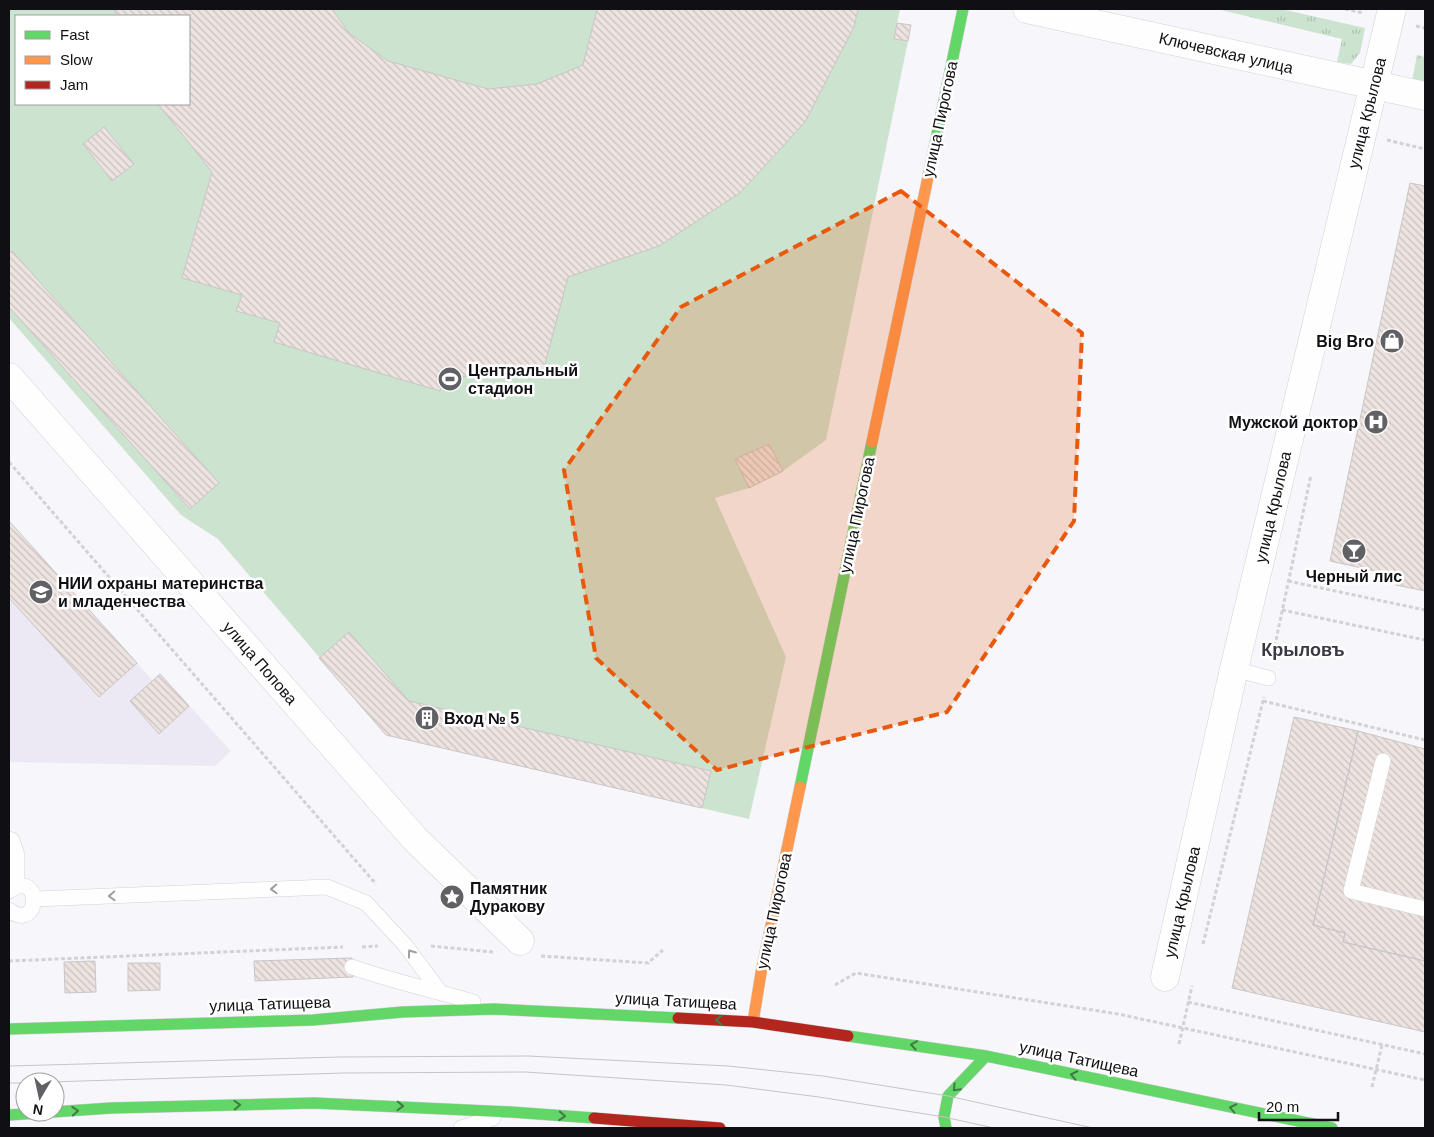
<svg xmlns="http://www.w3.org/2000/svg" width="1434" height="1137" font-family="Arial,sans-serif">
	<defs>
		<pattern id="grass-tufts" width="24" height="20" patternUnits="userSpaceOnUse" patternTransform="scale(1.25)"><rect width="24" height="20" fill="#cce3d0"/><path d="M3 7l-1-3M5 7V3M7 7l1-3M15 17l-1-3M17 17v-4M19 17l1-3" fill="none" stroke="#aec2b2"/></pattern>
		<pattern id="building-back-hatch" width="6" height="6" patternUnits="userSpaceOnUse" patternTransform="scale(1.25)"><rect width="6" height="6" fill="#ede3e0"/><path d="M-1 5l2 2M0 0l6 6M5-1l2 2" fill="none" stroke="#cac2bf"/></pattern>
	</defs>
	<rect width="100%" height="100%" fill="#f7f6fb"/>
	<path fill="#ece9f4" d="M9,521L153,681L160,674L231,751L215,766L9,762Z"/>
	<path fill="url(#grass-tufts)" d="M1217,9H1281L1365,28L1360,53L1351,64L1337,62L1342,39Z
		M1417,55L1425,57V84L1412,81Z"/>
	<path fill="#cce3d0" fill-rule="evenodd" d="M9,9H900L894,39L908,41L826,440L783,471L749,488L715,498L786,657L749,819L386,735L218,539L181,515L9,318ZM16,16H189V104H16Z"/>
	<path fill="url(#building-back-hatch)" stroke="#c8c6c7" d="M114,9H332L349,33L388,61L488,89L537,84L583,65L597,9H858L854,27L805,122L740,193L659,246L568,277L541,379L482,365L478,380L444,371L440,391L274,342L280,323L236,311L242,295L182,278L212,172L158,104H189V16H117Z
		M897,23L911,25L908,41L894,39Z
		M104,127L134,164L112,181L83,144Z
		M1410,183L1425,186V591L1396,585L1398,576L1330,561Z
		M12,251L219,483L190,509L9,307V254Z
		M769,444L783,471L749,488L735,459Z
		M9,521L137,663L99,697L9,598Z
		M349,632L409,701L711,771L702,808L386,735L319,658Z
		M160,674L189,706L159,734L130,701Z
		M1294,717L1358,731L1313,925L1345,933L1343,942L1425,961V1032L1232,988Z
		M1358,731L1425,749V961L1343,942L1345,933L1313,925Z
		M352,958L353,977L255,981L254,961Z
		M95,961L96,992L65,993L64,962Z
		M128,963H160V990L128,991Z"/>
	<g fill="none" stroke-linecap="round" stroke-linejoin="round">
		<defs>
			<path id="lane" d="M1234,669L1268,678
				M1383,761L1351,891L1425,909
				M9,839L12,840L17,855V886
				M9,891C42,867 41,934 9,910
				M35,899L327,887L366,903L405,945L440,992
				M352,967C392,981 433,990 473,1002
				M461,1128L493,1118"/>
			<path id="street" d="M1027,9L1425,96
				M9,377L415,839L520,941
				M1165,977L1234,669L1392,9"/>
			<path id="fast" d="M931,163L963,9
				M800,787L872,442
				M9,1029L313,1020L403,1012L494,1009L678,1018
				M848,1036L986,1056L1332,1128
				M9,1115L111,1108L314,1103L511,1112L594,1118
				M946,1128L944,1117L948,1096L986,1056"/>
			<path id="slow" d="M872,442L931,163
				M753,1022L761,973L800,787"/>
			<path id="jam" d="M678,1018L753,1022L848,1036
				M594,1118L720,1128"/>
		</defs>
		<use href="#lane" stroke="#d2d1d6" stroke-width="16"/>
		<use href="#street" stroke="#d2d1d6" stroke-width="29"/>
		<use href="#fast" stroke="#d2d1d6" stroke-width="12"/>
		<use href="#slow" stroke="#d2d1d6" stroke-width="12"/>
		<use href="#jam" stroke="#d2d1d6" stroke-width="12"/>
		<path stroke="#d2d2d4" stroke-width="3" stroke-dasharray="4 2.5" stroke-linecap="butt" d="M1345,9L1364,13
			M1416,26L1425,28
			M1387,140L1425,149
			M9,462L376,884
			M1288,581L1425,610
			M1282,610L1425,640
			M1272,659L1311,475
			M1263,701L1425,740
			M1203,944L1264,697
			M431,946L493,952
			M362,947L378,946
			M541,956L648,963L663,950
			M9,961L343,947
			M835,985L856,973L1118,1014L1425,1080
			M1188,1002L1425,1054
			M1179,1044L1192,986
			M1372,1087L1382,1045"/>
		<use href="#lane" stroke="#fefefe" stroke-width="15"/>
		<use href="#street" stroke="#fefefe" stroke-width="28"/>
		<use href="#fast" stroke="#63d668" stroke-width="11"/>
		<use href="#slow" stroke="#ff974d" stroke-width="11"/>
		<use href="#jam" stroke="#b3261e" stroke-width="11"/>
		<path stroke="#c5c5c6" stroke-width="1" d="M9,1066L340,1057L528,1056L728,1066L823,1076L948,1096L1093,1128
			M49,1082L344,1073L525,1072L726,1085L819,1097L944,1117L994,1128
			M9,1083H25"/>
	</g>
	<defs><path id="oneway-chevron" d="M-2-3.5L2.5 0L-2 3.5" fill="none" stroke-width="1.6" stroke-linecap="round" stroke-linejoin="round" transform="scale(1.25)"/></defs>
	<g stroke="#9f9ea0">
		<use href="#oneway-chevron" transform="translate(274 889) rotate(178)"/>
		<use href="#oneway-chevron" transform="translate(112 896) rotate(178)"/>
		<use href="#oneway-chevron" transform="translate(411 953) rotate(-126)"/>
	</g>
	<g stroke="#3e7c42">
		<use href="#oneway-chevron" transform="translate(719 1020) rotate(-177)"/>
		<use href="#oneway-chevron" transform="translate(914 1045) rotate(-171)"/>
		<use href="#oneway-chevron" transform="translate(1074 1075) rotate(-168)"/>
		<use href="#oneway-chevron" transform="translate(956 1088) rotate(134)"/>
		<use href="#oneway-chevron" transform="translate(237 1105) rotate(-2)"/>
		<use href="#oneway-chevron" transform="translate(400 1106) rotate(2)"/>
		<use href="#oneway-chevron" transform="translate(1233 1108) rotate(-168)"/>
		<use href="#oneway-chevron" transform="translate(75 1111) rotate(-4)"/>
		<use href="#oneway-chevron" transform="translate(562 1116) rotate(4)"/>
	</g>
	<path fill="#e8590c" fill-opacity="0.2" stroke="#e8590c" stroke-width="4" stroke-dasharray="10 6" stroke-linejoin="round" d="M901,191L1082,333L1074,521L947,712L717,770L596,658L564,470L681,307Z"/>
	<defs>
		<symbol id="shop-disc" viewBox="-11 -11 22 22"><circle r="9.5" fill="#616064" stroke="#fff"/><path d="M-5-2.5h2.3a2.7 3.5 0 0 1 5.4 0H5L5.5 6h-11ZM-1.5-2.5h3a1.5 2.3 0 0 0-3 0Z" fill="#fff"/></symbol>
		<symbol id="stadium-disc" viewBox="-11 -11 22 22"><circle r="9.5" fill="#616064" stroke="#fff"/><path d="M0-5a6.5 5 0 1 0 0 10a6.5 5 0 1 0 0-10ZM-3.5-1.8h7v3.6h-7Z" fill="#fff"/></symbol>
		<symbol id="hospital-disc" viewBox="-11 -11 22 22"><circle r="9.5" fill="#616064" stroke="#fff"/><path d="M-5-5h3v3.5h4V-5h3V5h-3V1.5h-4V5h-3Z" fill="#fff"/></symbol>
		<symbol id="bar-disc" viewBox="-11 -11 22 22"><circle r="9.5" fill="#616064" stroke="#fff"/><path d="M-6-5H6L.8 .8V4.5H3.5V6h-7V4.5H-.8V.8Z" fill="#fff"/></symbol>
		<symbol id="university-disc" viewBox="-11 -11 22 22"><circle r="9.5" fill="#616064" stroke="#fff"/><path d="M0-5L7-2L0 1L-7-2ZM-4 1L0 2.5L4 1V4Q0 6-4 4Z" fill="#fff"/></symbol>
		<symbol id="building-disc" viewBox="-11 -11 22 22"><circle r="9.5" fill="#616064" stroke="#fff"/><path d="M-4-6H4V6H1V3H-1V6H-4ZM-2.5-4.3h1.7v1.8h-1.7ZM.8-4.3h1.7v1.8H.8ZM-2.5-1h1.7V.8h-1.7ZM.8-1h1.7V.8H.8Z" fill="#fff"/></symbol>
		<symbol id="sight-disc" viewBox="-11 -11 22 22"><circle r="9.5" fill="#616064" stroke="#fff"/><path d="M0-6L1.8-2.2L6-1.7L2.9 1.2L3.7 5.4L0 3.3L-3.7 5.4L-2.9 1.2L-6-1.7L-1.8-2.2Z" fill="#fff"/></symbol>
	</defs>
	<g fill-rule="evenodd">
		<use href="#shop-disc" x="1378" y="327" width="28" height="28"/>
		<use href="#stadium-disc" x="436" y="365" width="28" height="28"/>
		<use href="#hospital-disc" x="1362" y="408" width="28" height="28"/>
		<use href="#bar-disc" x="1340" y="537" width="28" height="28"/>
		<use href="#university-disc" x="27" y="578" width="28" height="28"/>
		<use href="#building-disc" x="413" y="704" width="28" height="28"/>
		<use href="#sight-disc" x="438" y="883" width="28" height="28"/>
	</g>
	<g text-anchor="middle" dominant-baseline="central" stroke-width="5" stroke-linejoin="round" paint-order="stroke">
		<g font-size="16" fill="#100f13" stroke="#fff">
			<text transform="translate(1226 53) rotate(13)">Ключевская улица</text>
			<text transform="translate(1367 113) rotate(-76)">улица Крылова</text>
			<text transform="translate(940 119) rotate(-78)">улица Пирогова</text>
			<text transform="translate(1273 507) rotate(-77)">улица Крылова</text>
			<text transform="translate(857 515) rotate(-78)">улица Пирогова</text>
			<text transform="translate(260 663) rotate(49)">улица Попова</text>
			<text transform="translate(1182 902) rotate(-77)">улица Крылова</text>
			<text transform="translate(774 911) rotate(-78)">улица Пирогова</text>
			<text transform="translate(676 1001) rotate(3)">улица Татищева</text>
			<text transform="translate(270 1004) rotate(-2)">улица Татищева</text>
			<text transform="translate(1079 1059) rotate(12)">улица Татищева</text>
		</g>
		<g font-size="16" font-weight="bold" fill="#100f13" stroke="#fff" text-anchor="start">
			<text x="1374" y="341" text-anchor="end">Big Bro</text>
			<text x="468" y="370">Центральный<tspan x="468" dy="18">стадион</tspan></text>
			<text x="1358" y="422" text-anchor="end">Мужской доктор</text>
			<text x="1354" y="576" text-anchor="middle">Черный лис</text>
			<text x="58" y="583">НИИ охраны материнства<tspan x="58" dy="18">и младенчества</tspan></text>
			<text x="444" y="718">Вход № 5</text>
			<text x="470" y="888">Памятник<tspan x="470" dy="18">Дуракову</tspan></text>
		</g>
		<g font-size="18" font-weight="bold" fill="#3b3942" stroke="#fff">
			<text x="1303" y="650">Крыловъ</text>
		</g>
	</g>
	<rect width="1434" height="1137" fill="none" stroke="#100f13" stroke-width="20"/>
	<rect x="15" y="15" width="175" height="90" fill="#ffffff" stroke="#9f9fa1"/>
	<rect x="25" y="31" width="25" height="8" fill="#63d668" stroke="#9f9fa1"/>
	<text x="60" y="40" font-size="15" fill="#100f13">Fast</text>
	<rect x="25" y="56" width="25" height="8" fill="#ff974d" stroke="#9f9fa1"/>
	<text x="60" y="65" font-size="15" fill="#100f13">Slow</text>
	<rect x="25" y="81" width="25" height="8" fill="#b3261e" stroke="#9f9fa1"/>
	<text x="60" y="90" font-size="15" fill="#100f13">Jam</text>
	<g transform="translate(40 1097) rotate(189)"><circle r="24" fill="#ffffff" stroke="#9f9fa1"/>
	<path d="M0-4L9 19L0 12L-9 19Z" fill="#616064"/>
	<text y="-8" font-size="14" font-weight="bold" text-anchor="middle" fill="#100f13">N</text>
	</g>
	<path d="M1259 1112v8h79v-8" fill="none" stroke="#100f13" stroke-width="2.5"/>
	<text x="1266" y="1112" font-size="15" fill="#100f13" stroke="#ffffff" stroke-width="4" paint-order="stroke">20 m</text>
</svg>
